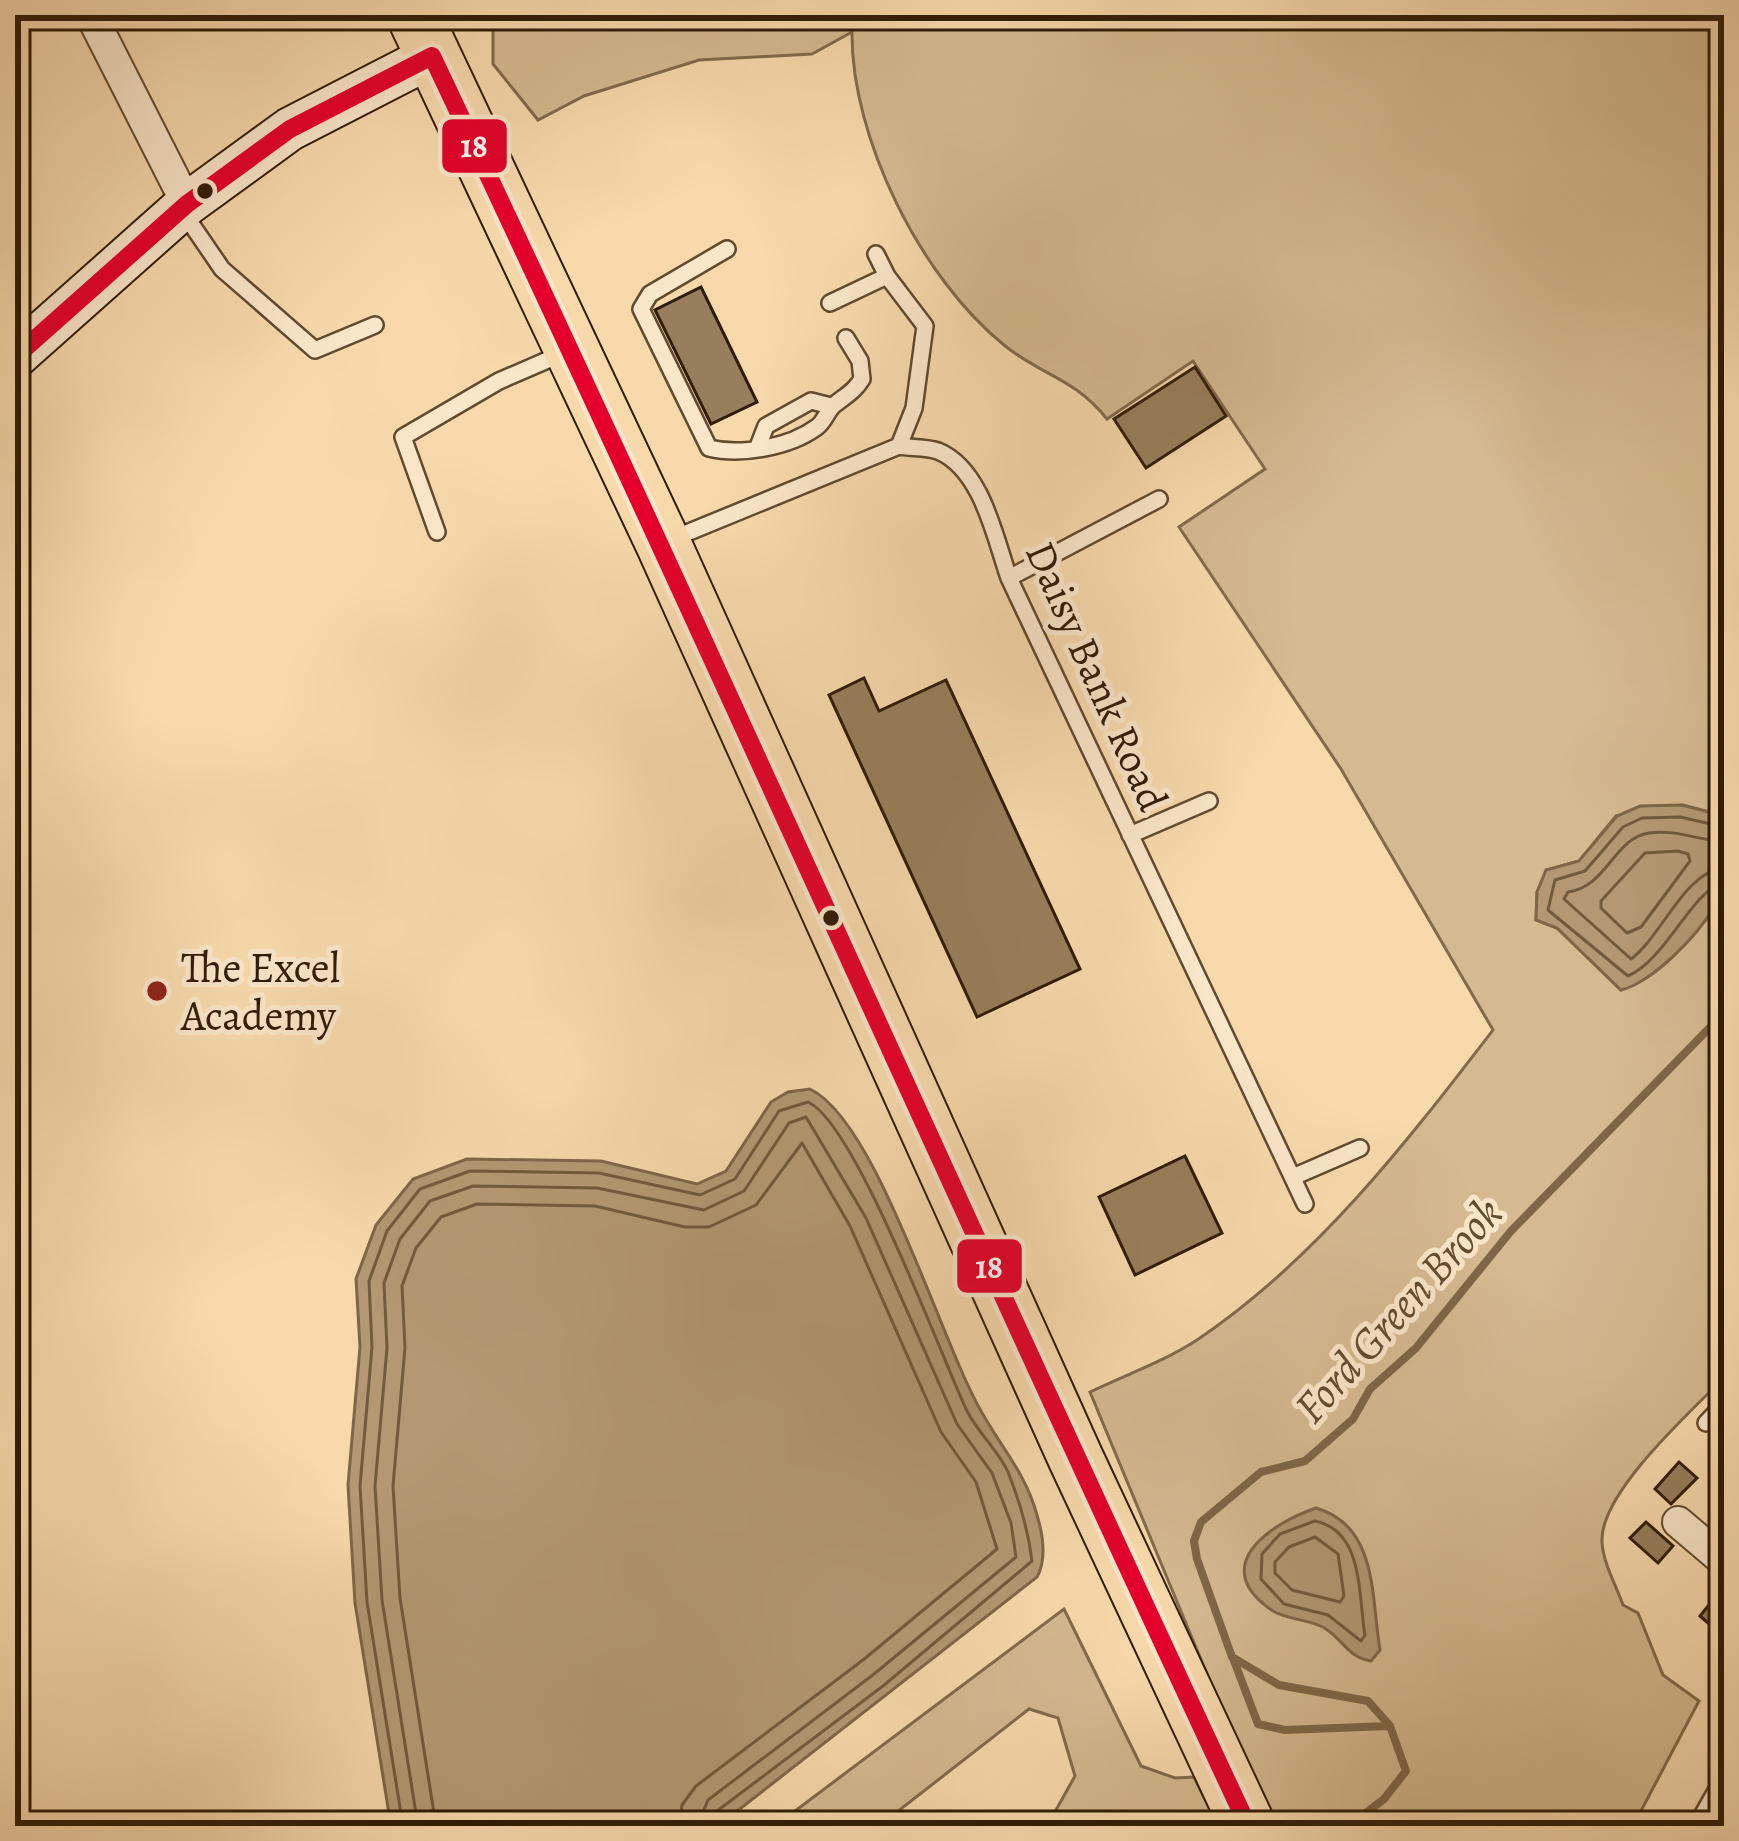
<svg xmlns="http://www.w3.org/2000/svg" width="1739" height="1841" font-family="Alegreya,serif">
	<rect width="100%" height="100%" fill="#f7d9ac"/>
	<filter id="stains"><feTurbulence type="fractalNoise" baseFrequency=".00167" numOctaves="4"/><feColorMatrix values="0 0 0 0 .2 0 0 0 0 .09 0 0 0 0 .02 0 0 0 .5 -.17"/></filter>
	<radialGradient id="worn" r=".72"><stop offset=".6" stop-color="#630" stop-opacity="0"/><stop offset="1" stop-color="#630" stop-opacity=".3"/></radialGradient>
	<path fill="#d5b990" stroke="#826a4a" stroke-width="3" d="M505,15H1724V816L1682,805L1616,816L1579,861L1547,870L1537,892L1536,920L1557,928L1621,990C1671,973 1694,930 1724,889V1378C1691,1411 1599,1494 1602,1542C1603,1563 1616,1585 1623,1605L1638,1613L1663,1675L1699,1701L1633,1826H1270L1090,1392C1125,1375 1165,1361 1197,1340C1317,1259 1406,1143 1493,1030L1341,769L1179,527L1265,469L1193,361L1107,419C1073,377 1042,376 1004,345C921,278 851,138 852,32L812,54L699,60L584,96L538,120L493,64V27L487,20Z
		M1064,1609L1141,1766L1175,1778L1194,1777L1218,1826H1047L1075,1776L1058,1718L1029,1709L879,1826H775Z"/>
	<path fill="#b39873" stroke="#7f6647" stroke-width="3" d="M1682,805L1724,816C1724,838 1727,862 1724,883C1719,917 1654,983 1621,990L1557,928L1536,920L1537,892L1546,870L1579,861L1617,816L1640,806Z
		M810,1089C877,1121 940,1340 981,1411C1001,1447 1026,1474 1037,1515C1043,1535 1047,1559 1037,1577L718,1826H391L355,1603L348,1485L360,1347L356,1279L376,1225L413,1179L467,1159L601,1161L697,1184L726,1171L771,1102L788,1092Z
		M1316,1508C1378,1526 1371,1596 1380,1650L1371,1661C1349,1658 1344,1641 1326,1629C1312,1619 1290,1621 1273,1611C1207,1567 1269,1524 1316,1508Z"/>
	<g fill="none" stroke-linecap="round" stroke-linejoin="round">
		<path stroke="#725a3c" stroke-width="3" d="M1724,827L1680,817L1642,818L1623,827L1585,871L1555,880L1548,910L1628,976C1666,960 1694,887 1724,883
			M1724,842C1698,840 1675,829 1649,833C1614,838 1607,887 1568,892L1564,899L1631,959C1662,936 1685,871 1724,868
			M1678,851L1688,854L1690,861L1641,927L1627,933L1601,908V901L1645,853Z
			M1315,1521C1364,1531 1358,1595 1365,1635L1361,1641L1328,1615L1284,1604L1261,1579L1262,1554L1280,1534Z
			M1315,1537L1338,1554L1344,1596L1340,1602L1292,1590L1275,1573V1562L1289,1547Z
			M403,1826L367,1602L360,1486L372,1347L369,1281L387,1231L420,1189L470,1171L599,1173L700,1195L735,1179L779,1111L808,1102C856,1124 940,1354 967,1411C978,1433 998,1450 1008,1472C1020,1502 1028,1529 1032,1561L883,1686L717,1811L712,1826
			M418,1826L382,1600L375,1486L387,1348L384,1283L400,1239L430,1201L473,1186L597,1188L704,1210L744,1191L789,1123L806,1117L866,1218L957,1424L992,1473L1011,1523L1016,1557L874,1674L708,1800L697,1826
			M436,1826L400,1598L393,1486L405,1348L402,1286L416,1248L441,1217L477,1204L595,1206L685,1227H709L756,1205L802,1143L850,1226L941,1432L976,1482L997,1549L863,1660L696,1786L682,1805L679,1826"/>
		<path stroke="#7f6647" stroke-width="8" d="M1233,1658L1258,1724L1285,1730L1388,1726
			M1349,1826L1384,1799L1406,1771L1390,1726L1368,1701L1279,1685L1232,1657L1197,1559L1194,1541L1201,1522L1261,1472L1305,1461L1353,1419L1370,1389L1416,1348L1511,1231L1724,1013"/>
	</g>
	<path fill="#977e5c" stroke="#301b05" stroke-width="3" d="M701,287L757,402L711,424L655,310Z
		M1195,367L1226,416L1146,468L1114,419Z
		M864,678L879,711L946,680L1080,969L977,1017L829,695Z
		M1185,1156L1222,1233L1135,1275L1099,1197Z
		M1679,1462L1697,1478L1671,1504L1655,1489Z
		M1646,1522L1673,1546L1658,1563L1630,1538Z
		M1724,1586V1637L1700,1616Z"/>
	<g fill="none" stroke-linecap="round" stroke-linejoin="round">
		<defs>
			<path id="lane" d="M183,212L222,269L315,350L375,325
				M727,249L650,294L641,309L709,448C741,456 790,447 817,427C825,421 827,411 834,405C845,396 854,392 862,379L860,361L846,338
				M876,254L887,276
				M830,303L887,276L925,326L914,408L899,446
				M759,444L766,426L811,401L831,406
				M437,532L403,437L499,381L566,352
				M672,539L899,446C910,448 927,447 938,451C982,469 995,538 1009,578L1305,1204
				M1009,578L1159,499
				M1130,835L1209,801
				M1293,1177L1360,1148
				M1706,1423L1724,1404
				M1719,1826L1703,1814L1724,1777"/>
			<path id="street" d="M91,15L187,204
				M1678,1522L1724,1561"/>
			<path id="secondary" d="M15,357L187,204L290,129L432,56"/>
			<path id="highway" d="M414,15L663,543L1076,1459L1248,1826"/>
		</defs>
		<use href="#lane" stroke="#624a2f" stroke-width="20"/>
		<use href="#street" stroke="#624a2f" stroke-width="34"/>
		<use href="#secondary" stroke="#301b05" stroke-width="46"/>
		<use href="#highway" stroke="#301b05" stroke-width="58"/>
		<use href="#lane" stroke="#fae6c9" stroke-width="15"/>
		<use href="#street" stroke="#fae6c9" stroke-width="30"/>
		<use href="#secondary" stroke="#fae6c9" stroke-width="42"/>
		<use href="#highway" stroke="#f7d9ac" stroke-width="54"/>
		<defs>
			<path id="bus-1" d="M15,357L187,204L290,129L432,56C710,643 972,1238 1248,1826"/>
		</defs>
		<use href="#bus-1" stroke="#fae6c9" stroke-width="27"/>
		<use href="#bus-1" stroke="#e4002b" stroke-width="18"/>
	</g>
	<g fill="#301b05" stroke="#fae6c9" stroke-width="4.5">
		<circle cx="205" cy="191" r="10"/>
		<circle cx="831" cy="918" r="10"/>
	</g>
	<circle fill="#8f2418" stroke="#fae6c9" stroke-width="4.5" cx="157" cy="991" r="12"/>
	<g text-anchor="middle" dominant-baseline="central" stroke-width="10" stroke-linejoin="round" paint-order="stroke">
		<g font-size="42" fill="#301b05" stroke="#fae6c9">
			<text transform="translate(1097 676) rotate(66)">Daisy Bank Road</text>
		</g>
		<g font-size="42" fill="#301b05" stroke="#fae6c9" text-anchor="start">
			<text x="181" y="967">The Excel<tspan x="181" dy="48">Academy</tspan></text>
		</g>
		<g font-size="45" font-style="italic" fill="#644d31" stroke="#fae6c9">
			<text transform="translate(1398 1310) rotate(-48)">Ford Green Brook</text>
		</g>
	</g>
	<g stroke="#fae6c9" stroke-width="4.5">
		<rect x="440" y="117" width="69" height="58" rx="12" fill="#e4002b"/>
		<rect x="955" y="1237" width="69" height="58" rx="12" fill="#e4002b"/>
	</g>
	<g font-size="33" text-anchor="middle" font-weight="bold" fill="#fff">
		<text x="474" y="157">18</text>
		<text x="989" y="1278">18</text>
	</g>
	<rect width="1739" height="1841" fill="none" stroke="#f7d9ac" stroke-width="60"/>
	<rect x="18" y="18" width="1703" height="1805" fill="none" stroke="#301b05" stroke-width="6"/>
	<rect x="30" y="30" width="1679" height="1781" fill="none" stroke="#301b05" stroke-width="3"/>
	<rect width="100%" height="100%" filter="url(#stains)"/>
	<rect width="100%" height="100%" fill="url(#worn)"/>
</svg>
